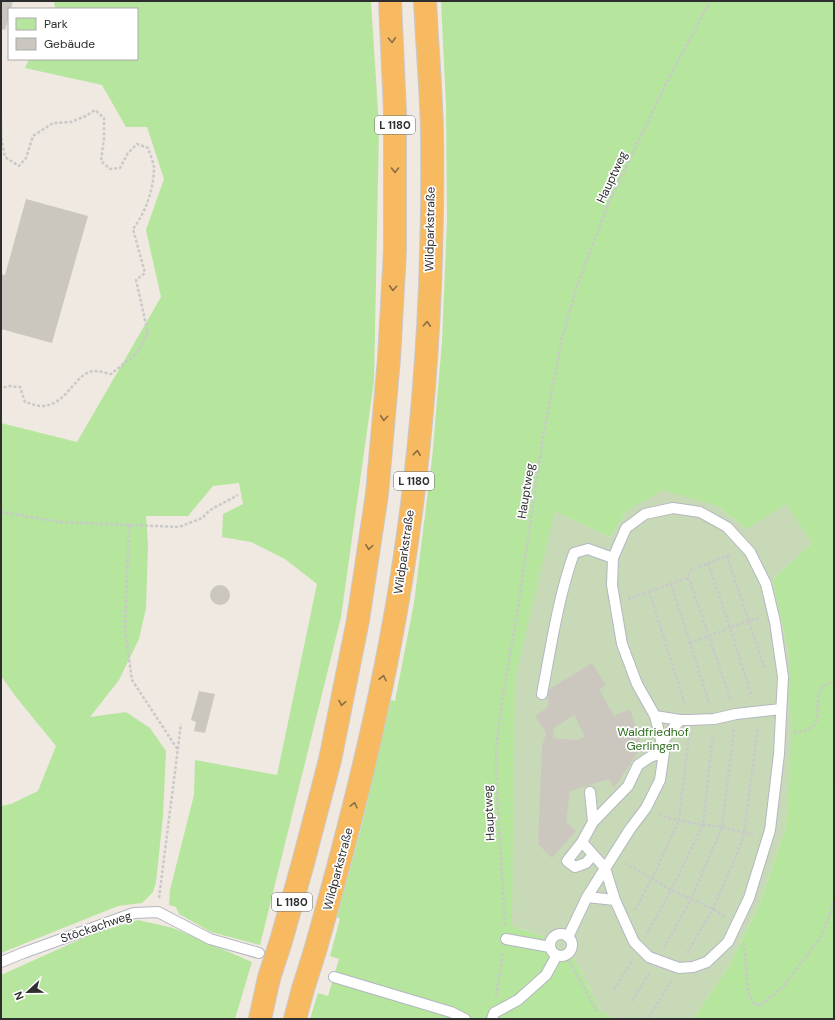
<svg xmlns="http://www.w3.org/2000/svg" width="835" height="1020" font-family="'DM Sans',sans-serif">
	<rect width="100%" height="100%" fill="#efe9e1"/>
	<path fill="#b6e59e" d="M54,1H371L379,127L374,381L341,617L260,945L211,932L179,914L176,907L169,905L170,890L194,795L195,760L277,775L317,584L285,559L251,542L222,537L223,514L243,504L239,483L213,486L188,516H146L148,545L146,608L139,639L119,680L90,717L126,712L150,728L166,751L163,816L156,882L153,892L142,903L118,906L1,953V806L11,804L38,791L56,746L16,697L1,676V423L77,442L161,297L146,230L164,179L147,127H126L102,85L25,68L29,59H137V9H55Z
		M441,1H834V1019H693L728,967L759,905L786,826L789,655L772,580L812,543L747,529L717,506L628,510L610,537L555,512L512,926L543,936L575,959L601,1011L616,1019H310L318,993L328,996L339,959L330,956L340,919L337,917L362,824L391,700L395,701L414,603L432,459L442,342L447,220L446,105Z
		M138,920L173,928L252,962L235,1019H1V975L92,934Z"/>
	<path fill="#c8d9b8" d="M663,490L717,506L747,529L786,504L812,543L772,580L789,655L791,741L786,826L759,905L728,967L693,1019H616L601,1011L575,959L543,936L512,926L515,677L555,512L610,537L628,510Z"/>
	<path fill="#cbc7bf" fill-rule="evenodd" d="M1,1H13L11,9H9V16L5,30L1,29Z
		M26,199L88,216L52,343L1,329V274L5,275Z
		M210 595a10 10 0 1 1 20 0a10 10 0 1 1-20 0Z
		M592,663L606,685L599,689L614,716L630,709L644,753L638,752L614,788L609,779L570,791L566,822L576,831L552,858L538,844L542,747L546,733L535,716L548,707V690ZM574,715L585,737L576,740L553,738L554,728Z
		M199,691L215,694L205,733L194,731L196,722L191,720Z"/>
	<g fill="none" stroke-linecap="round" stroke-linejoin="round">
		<defs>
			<path id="service" d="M542,694C551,647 558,598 574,553L588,549L613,558
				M655,716L680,720H690L714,719L736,714L781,709
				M662,742L680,720
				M590,792L593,822L582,842L567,861L575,867L586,863L593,855
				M593,822L628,786L638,765L650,757L664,752
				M582,842L605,868L615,900
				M550 945a11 11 0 1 1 22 0a11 11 0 1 1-22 0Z
				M568,937L587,897L615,900L634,942L649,957L679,968L693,967L707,962L728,942L749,898L770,830L779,754L783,677L775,622L766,584L750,552L727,527L700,512L673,508L645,514L626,528L613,558L612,585L622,644L637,684L655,716L664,752L660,780L646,808L630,829L587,897
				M506,939L550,947
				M1,962L23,953L134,913L158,912L210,939L259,953
				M334,977L451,1012L465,1019
				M492,1019L494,1013L518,1000L546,975L557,955"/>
			<path id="trunk" d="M281,941L303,863L330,760L358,620L377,494L389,359L395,250V113L390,1
				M315,951C350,827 382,702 402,575C425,429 434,278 432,131C431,88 427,44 425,1
				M260,1019L269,978
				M295,1019L303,989"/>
		</defs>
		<use href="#service" stroke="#b4b7c1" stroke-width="12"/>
		<use href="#trunk" stroke="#c9c9c9" stroke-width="24"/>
		<path stroke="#c9c9c9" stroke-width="2.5" stroke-dasharray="3 2" stroke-linecap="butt" d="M1,118V136L5,157L19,166L26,158L33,136L53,123L71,122L86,116L95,110L104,118V138L101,161L110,169L120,168L128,153L137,144L148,148C150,154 153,161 154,167C154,188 146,212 133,229L145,273L136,280L148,333L137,353L111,374C106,373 100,371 95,371C74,372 68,406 41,406C36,406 30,403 25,402L20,387L9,386L1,388
			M1,512L60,522L179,527L202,518L210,510L238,495
			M129,525L125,629L132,680L178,750
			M727,556L765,669
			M708,563L730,627L752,698
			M687,578L690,581L731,701
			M671,584L710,705
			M649,591L685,705
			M628,599L687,578L691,570L732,554
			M690,643L748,621L759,618
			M794,733C800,732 810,730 814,725C824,711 808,687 833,682L834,684
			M834,765V782
			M659,814L668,818L703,825L722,827L753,835
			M625,863L673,891L713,909L724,916
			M159,898L181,724
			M635,910L652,879L679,820L689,733
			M505,925L497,793L496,751L502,701L517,613L543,437L562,338L578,283L610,200L666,84L710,1
			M647,934L671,890L703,825L713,733
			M744,943L748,992L753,1003L759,1006L782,988L820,938L828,919L834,901
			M664,948L691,899L722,827L734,729
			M687,953L713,909L741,844L744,833L758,726
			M569,961L598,1013
			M614,990L633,959
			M496,996L503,952
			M632,1001L650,972
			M649,1017L672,980"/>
		<use href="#service" stroke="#fff" stroke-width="10"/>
		<use href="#trunk" stroke="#f8ba60" stroke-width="22"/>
		<defs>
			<path id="trunk-bridge" d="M269,978L281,941
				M303,989L315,951"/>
		</defs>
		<use href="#trunk-bridge" stroke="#c9c9c9" stroke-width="24" stroke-linecap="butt"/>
		<use href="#trunk-bridge" stroke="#f8ba60" stroke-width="22"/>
	</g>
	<defs><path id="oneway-chevron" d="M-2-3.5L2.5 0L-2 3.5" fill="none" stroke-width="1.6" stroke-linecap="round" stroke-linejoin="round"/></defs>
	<g stroke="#896d44">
		<use href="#oneway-chevron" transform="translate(392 40) rotate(87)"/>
		<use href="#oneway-chevron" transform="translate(395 170) rotate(90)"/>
		<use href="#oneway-chevron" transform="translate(393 288) rotate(93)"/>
		<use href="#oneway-chevron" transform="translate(427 324) rotate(-87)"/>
		<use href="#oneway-chevron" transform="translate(384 418) rotate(95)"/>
		<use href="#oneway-chevron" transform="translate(417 453) rotate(-84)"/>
		<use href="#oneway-chevron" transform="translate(369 547) rotate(98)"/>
		<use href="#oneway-chevron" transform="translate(383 678) rotate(-78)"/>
		<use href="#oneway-chevron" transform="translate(342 703) rotate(101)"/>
		<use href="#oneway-chevron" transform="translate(354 805) rotate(-76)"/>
	</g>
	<g text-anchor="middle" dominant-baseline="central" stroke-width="3.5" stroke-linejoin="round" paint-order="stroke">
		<g fill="#fff" stroke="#6d6d6d" stroke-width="1">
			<rect x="375" y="116" width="40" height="18" rx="3"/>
			<rect x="394" y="472" width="40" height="18" rx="3"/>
			<rect x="272" y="893" width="40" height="18" rx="3"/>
		</g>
		<g font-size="11" font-weight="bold" fill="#2e2e2e">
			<text x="395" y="125">L 1180</text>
			<text x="414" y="481">L 1180</text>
			<text x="292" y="902">L 1180</text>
		</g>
		<g font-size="12" fill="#2e2e2e" stroke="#fff">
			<text transform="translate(612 177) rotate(-65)">Hauptweg</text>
			<text transform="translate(430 229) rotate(-89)">Wildparkstraße</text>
			<text transform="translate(526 491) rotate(-81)">Hauptweg</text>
			<text transform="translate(404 552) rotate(-82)">Wildparkstraße</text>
			<text transform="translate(489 813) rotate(-93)">Hauptweg</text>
			<text transform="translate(338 869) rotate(-75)">Wildparkstraße</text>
			<text transform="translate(96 927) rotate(-19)">Stöckachweg</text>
		</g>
		<g font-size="12" fill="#2c6e1b" stroke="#fff">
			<text x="653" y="732">Waldfriedhof<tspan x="653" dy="14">Gerlingen</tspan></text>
		</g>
	</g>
	<rect width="835" height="1020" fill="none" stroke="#2e2e2e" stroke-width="4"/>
	<rect x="8" y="8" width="130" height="52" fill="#ffffff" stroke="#ababab"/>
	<rect x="16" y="18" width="20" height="12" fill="#b6e59e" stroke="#ababab"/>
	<text x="44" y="28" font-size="12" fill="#2e2e2e">Park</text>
	<rect x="16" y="38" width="20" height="12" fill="#cbc7bf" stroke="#ababab"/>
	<text x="44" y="48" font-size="12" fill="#2e2e2e">Gebäude</text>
	<g transform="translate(28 992) rotate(248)" stroke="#ffffff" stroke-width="3" paint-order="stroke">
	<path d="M0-3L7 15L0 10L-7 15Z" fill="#2e2e2e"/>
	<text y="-6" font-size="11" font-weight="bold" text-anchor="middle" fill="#2e2e2e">N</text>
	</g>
</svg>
